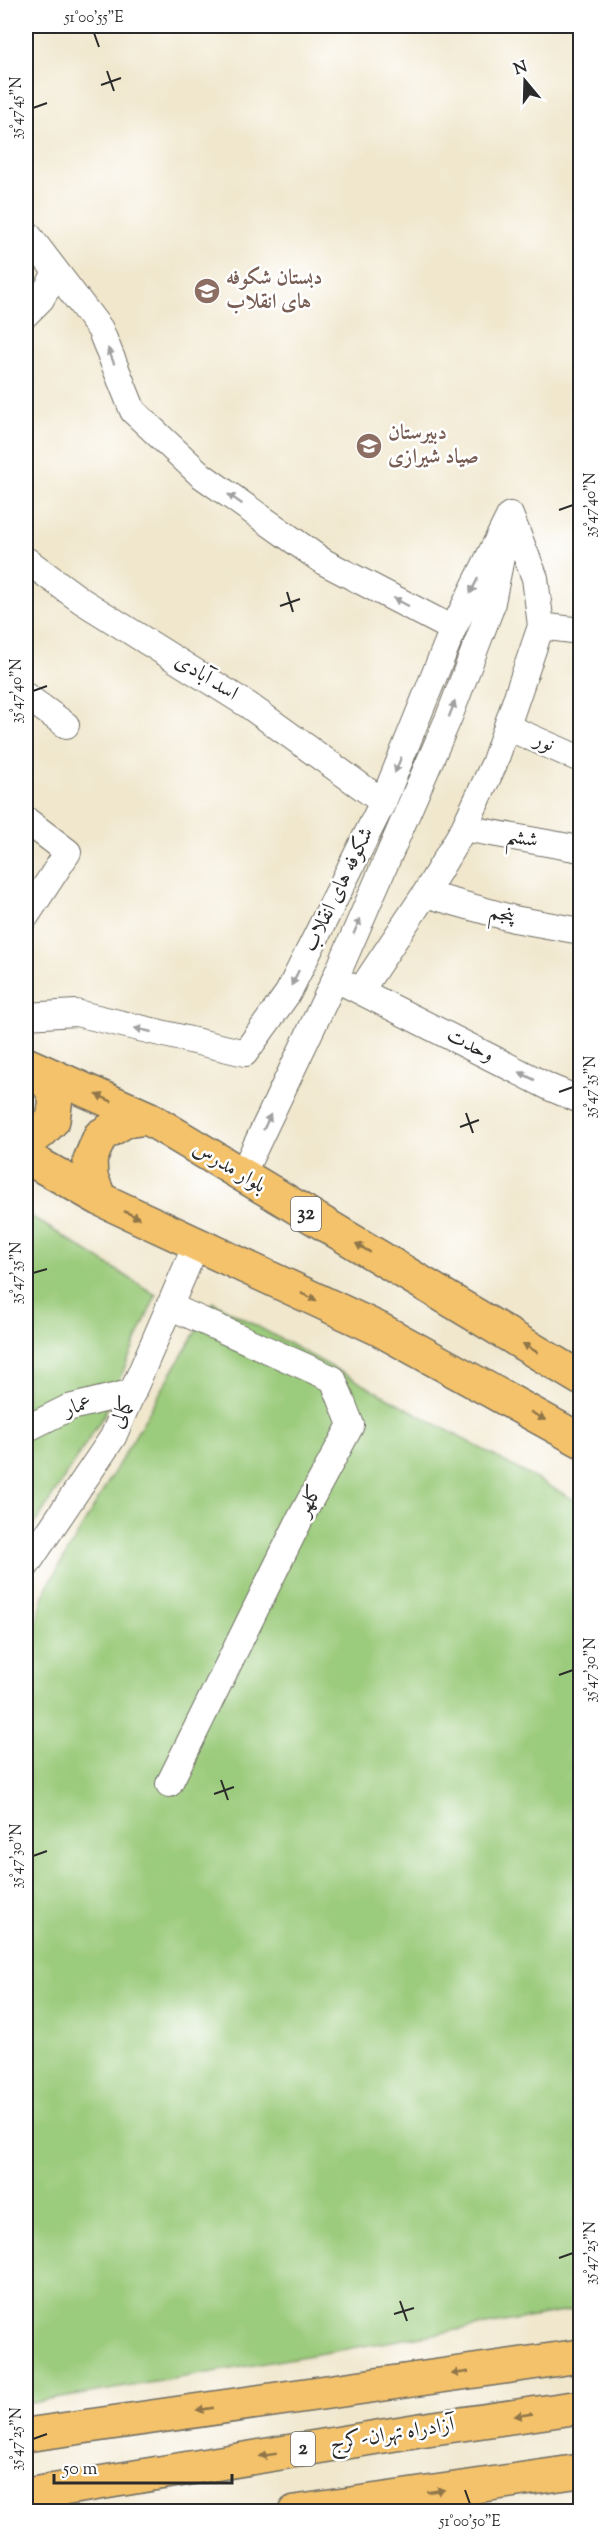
<svg xmlns="http://www.w3.org/2000/svg" width="606" height="2537" font-family="'Sorts Mill Goudy',Amiri,serif">
	<rect width="100%" height="100%" fill="#fff"/>
	<filter id="ink" filterUnits="userSpaceOnUse"><feTurbulence type="fractalNoise" baseFrequency=".0167" numOctaves="2"/><feDisplacementMap in="SourceGraphic" scale="12" xChannelSelector="R" yChannelSelector="G"/><feConvolveMatrix kernelMatrix="1 2 1 2 8 2 1 2 1" color-interpolation-filters="sRGB"/></filter>
	<filter id="wash" filterUnits="userSpaceOnUse"><feTurbulence type="fractalNoise" baseFrequency=".008" numOctaves="4" result="noise"/><feDisplacementMap in="SourceGraphic" scale="24" xChannelSelector="R" yChannelSelector="G"/><feGaussianBlur stdDeviation="1.35" result="paint"/><feColorMatrix in="noise" values="0 0 0 0 0 0 0 0 0 0 0 0 0 0 0 0 0 1.4 0 .05"/><feComposite in="paint" operator="in"/></filter>
	<g filter="url(#wash)">
		<rect width="100%" height="100%" fill="#f0e7cd"/>
		<path fill="#9bcb7b" stroke="#637b53" stroke-width="1.5" d="M26,1213L156,1295L104,1415L26,1538Z
			M213,1302L580,1503V2309L26,2404V1657L46,1589Z"/>
	</g>
	<g filter="url(#ink)">
		<g fill="none" stroke-linecap="round" stroke-linejoin="round">
			<defs>
				<path id="minor" d="M26,232L100,329L133,411L201,475L324,562L453,629
					M26,314L41,299L56,273
					M26,560L82,601L248,705L383,802
					M541,626L580,631
					M26,696L66,725
					M507,727L580,759
					M26,820L68,852L26,916
					M464,828L580,849
					M425,894L514,919L580,931
					M346,984L551,1088L580,1100
					M361,990L425,894L464,828L494,764L541,626L535,578L510,515
					M26,1016L76,1013L245,1053L288,993L383,802L453,629L510,515
					M242,1175L335,979L449,717L491,607L503,548
					M26,1429L68,1408L133,1392
					M26,1566L113,1437L196,1245
					M169,1784L300,1519L351,1425L333,1379L169,1306"/>
				<path id="highway" d="M26,1064L148,1118L580,1378
					M26,1136L40,1133L53,1120L56,1098L48,1083L30,1070
					M26,1157L100,1199L379,1329L580,1440
					M100,1199L91,1177L90,1160L100,1136L125,1121L148,1118
					M26,2435L580,2356
					M26,2495L420,2430L580,2407
					M295,2512L580,2471"/>
			</defs>
			<use href="#minor" stroke="#706d64" stroke-width="28"/>
			<use href="#highway" stroke="#706d64" stroke-width="36"/>
			<use href="#minor" stroke="#fff" stroke-width="26"/>
			<use href="#highway" stroke="#f4c26a" stroke-width="33"/>
		</g>
		<defs><path id="oneway-solid" d="M-6-.8H1V-3.2L6.5 0L1 3.2V.8H-6Z" transform="scale(1.5)"/></defs>
		<g fill="#a0a0a0">
			<use href="#oneway-solid" transform="translate(111 356) rotate(-112)"/>
			<use href="#oneway-solid" transform="translate(235 499) rotate(-145)"/>
			<use href="#oneway-solid" transform="translate(474 586) rotate(117)"/>
			<use href="#oneway-solid" transform="translate(401 602) rotate(-152)"/>
			<use href="#oneway-solid" transform="translate(452 709) rotate(-69)"/>
			<use href="#oneway-solid" transform="translate(398 765) rotate(112)"/>
			<use href="#oneway-solid" transform="translate(357 926) rotate(-67)"/>
			<use href="#oneway-solid" transform="translate(295 978) rotate(116)"/>
			<use href="#oneway-solid" transform="translate(143 1030) rotate(-167)"/>
			<use href="#oneway-solid" transform="translate(527 1076) rotate(-153)"/>
			<use href="#oneway-solid" transform="translate(267 1122) rotate(-65)"/>
		</g>
		<g fill="#90764a">
			<use href="#oneway-solid" transform="translate(104 1098) rotate(-156)"/>
			<use href="#oneway-solid" transform="translate(132 1215) rotate(26)"/>
			<use href="#oneway-solid" transform="translate(363 1248) rotate(-149)"/>
			<use href="#oneway-solid" transform="translate(309 1297) rotate(25)"/>
			<use href="#oneway-solid" transform="translate(530 1348) rotate(-149)"/>
			<use href="#oneway-solid" transform="translate(538 1416) rotate(29)"/>
			<use href="#oneway-solid" transform="translate(460 2373) rotate(172)"/>
			<use href="#oneway-solid" transform="translate(205 2409) rotate(172)"/>
			<use href="#oneway-solid" transform="translate(523 2415) rotate(172)"/>
			<use href="#oneway-solid" transform="translate(268 2455) rotate(171)"/>
			<use href="#oneway-solid" transform="translate(436 2491) rotate(-8)"/>
		</g>
	</g>
	<path fill="none" stroke="#2b2b2b" stroke-width="2" d="M94,33L99,47M107,71L114,91M101,85L121,78M33,108L47,103M559,510L573,505M287,592L293,612M280,606L300,599M33,691L47,686M559,1092L573,1087M466,1113L473,1133M460,1127L479,1120M33,1273L47,1269M559,1675L573,1670M221,1780L228,1800M214,1794L234,1787M33,1856L47,1851M559,2258L573,2253M400,2301L407,2321M394,2314L414,2308M33,2439L47,2434M465,2490L470,2504"/>
	<defs>
		<symbol id="school-disc" viewBox="-11 -11 22 22"><circle r="9.5" fill="#8d6e63" stroke="#fff"/><path d="M0-5L7-2L0 1L-7-2ZM-4 1L0 2.5L4 1V4Q0 6-4 4Z" fill="#fff"/></symbol>
	</defs>
	<g fill-rule="evenodd">
		<use href="#school-disc" x="192" y="276" width="30" height="30"/>
		<use href="#school-disc" x="354" y="431" width="30" height="30"/>
	</g>
	<g text-anchor="middle" dominant-baseline="central" stroke-width="5" stroke-linejoin="round" paint-order="stroke">
		<g fill="#fff" stroke="#6b6b6b" stroke-width="1.5">
			<rect x="291" y="1197" width="30" height="34" rx="4.5"/>
			<rect x="291" y="2432" width="24" height="34" rx="4.5"/>
		</g>
		<g font-size="20" font-weight="bold" fill="#2b2b2b">
			<text x="306" y="1214">32</text>
			<text x="303" y="2449">2</text>
		</g>
		<g font-size="21" font-weight="bold" fill="#785e54" stroke="#fff" text-anchor="start">
			<text x="226" y="279">دبستان شکوفه<tspan x="226" dy="24">های انقلاب</tspan></text>
			<text x="388" y="434">دبیرستان<tspan x="388" dy="24">صیاد شیرازی</tspan></text>
		</g>
		<g font-size="21" fill="#2b2b2b" stroke="#fff">
			<text transform="translate(206 678) rotate(32)">اسد آبادی</text>
			<text transform="translate(544 743) rotate(23)">نور</text>
			<text transform="translate(522 839) rotate(11)">ششم</text>
			<text transform="translate(339 890) rotate(-64)">شکوفه های انقلاب</text>
			<text transform="translate(502 915) rotate(15)">پنجم</text>
			<text transform="translate(470 1046) rotate(27)">وحدت</text>
			<text transform="translate(229 1168) rotate(31)">بلوار مدرس</text>
			<text transform="translate(78 1407) rotate(-18)">عمار</text>
			<text transform="translate(123 1413) rotate(-66)">کمالی</text>
			<text transform="translate(310 1501) rotate(-61)">کلهر</text>
			<text transform="translate(392 2435) rotate(-9)">آزادراه تهران-کرج</text>
		</g>
	</g>
	<rect width="606" height="2537" fill="none" stroke="#fff" stroke-width="66"/>
	<g transform="translate(525 81) rotate(341)" stroke="#ffffff" stroke-width="4.5" paint-order="stroke">
	<path d="M0-4.5L10 22L0 15L-10 22Z" fill="#2b2b2b"/>
	<text y="-9" font-size="16" font-weight="bold" text-anchor="middle" fill="#2b2b2b">N</text>
	</g>
	<path d="M54 2474v9h178v-9" fill="none" stroke="#2b2b2b" stroke-width="3"/>
	<text x="63" y="2474" font-size="18" fill="#2b2b2b" stroke="#ffffff" stroke-width="4.5" paint-order="stroke">50 m</text>
	<rect x="33" y="33" width="540" height="2471" fill="none" stroke="#2b2b2b" stroke-width="2"/>
	<g font-size="15" text-anchor="middle" fill="#2b2b2b">
		<text x="94" y="22">51°00'55"E</text>
		<text transform="translate(16 108) rotate(-90)" y="5">35°47'45"N</text>
		<text transform="translate(590 505) rotate(-90)" y="5">35°47'40"N</text>
		<text transform="translate(16 691) rotate(-90)" y="5">35°47'40"N</text>
		<text transform="translate(590 1087) rotate(-90)" y="5">35°47'35"N</text>
		<text transform="translate(16 1273) rotate(-90)" y="5">35°47'35"N</text>
		<text transform="translate(590 1670) rotate(-90)" y="5">35°47'30"N</text>
		<text transform="translate(16 1856) rotate(-90)" y="5">35°47'30"N</text>
		<text transform="translate(590 2253) rotate(-90)" y="5">35°47'25"N</text>
		<text transform="translate(16 2439) rotate(-90)" y="5">35°47'25"N</text>
		<text x="470" y="2526">51°00'50"E</text>
	</g>
</svg>
